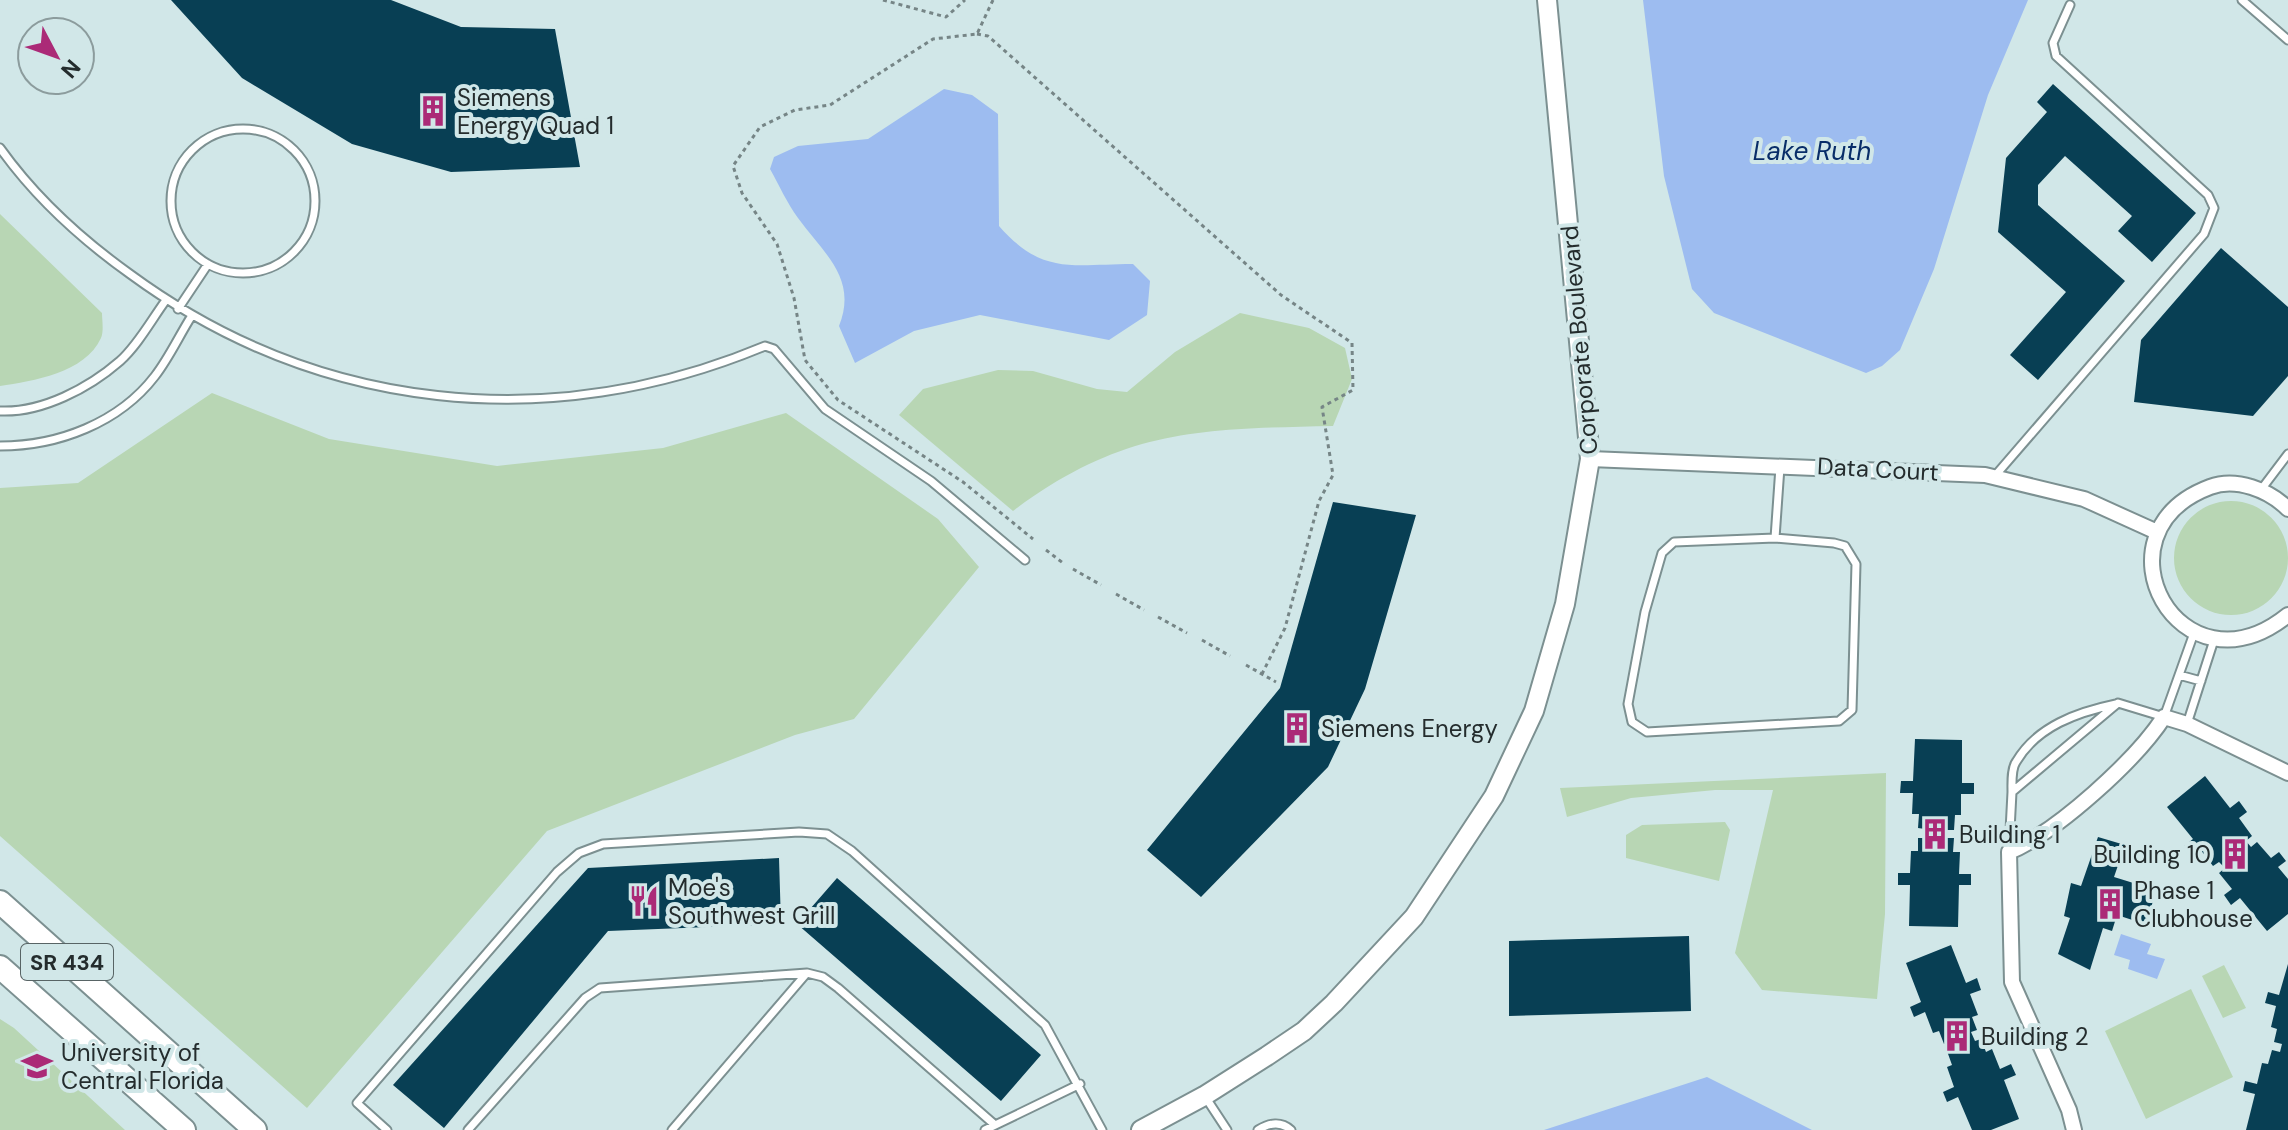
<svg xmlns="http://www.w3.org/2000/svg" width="2288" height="1130" font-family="'DM Sans',sans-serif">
	<rect width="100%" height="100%" fill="#d1e7e8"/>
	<path fill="#b8d6b4" d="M0,214L102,313C102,320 104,331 101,338C85,373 33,381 0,386Z
		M1240,313L1309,328L1345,348L1352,379L1333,426C1201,429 1124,428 1013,511L899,415L923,389L998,370L1033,371L1097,389L1127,392L1175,352Z
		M212,393L329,439L497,466L663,448L786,413L938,519L979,567L854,719L795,735L547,831L307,1108L0,836V488L78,483Z
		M2174 558a57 57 0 1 1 114 0a57 57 0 1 1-114 0Z
		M1886,773L1885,914L1877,999L1762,990L1735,953L1773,790H1715L1631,798L1567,817L1560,788Z
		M1725,822L1730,830L1719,881L1626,858V835L1642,825Z
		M2224,965L2246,1008L2223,1018L2202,976Z
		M2191,989L2233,1077L2146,1119L2105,1031Z
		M0,1019L14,1028L125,1130H0Z"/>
	<path fill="#9dbcf0" d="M1643,0H2028L1988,95L1934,269L1900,350L1882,366L1866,373L1714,313L1692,289L1664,176Z
		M944,89L972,95L998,114L999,226C1043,276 1072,264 1133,264L1150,281L1147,315L1109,340L980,315L914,331L855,363L839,326C858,278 824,254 798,218C787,203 779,185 770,169L774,157L798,146L868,139Z
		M2121,934L2151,944L2147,954L2165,959L2157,979L2128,969L2130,960L2114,955Z
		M1707,1077L1812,1130H1544Z"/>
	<path fill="#083f54" d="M171,0H391L461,27L555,29L580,167L451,172L352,144L242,78Z
		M2053,84L2196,213L2152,262L2118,231L2132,216L2065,156L2038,185V205L2125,281L2038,380L2010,355L2066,292L1998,232L2006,158L2047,112L2037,102Z
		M2221,248L2288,307V376L2253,416L2134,402L2141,340Z
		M1333,502L1416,515L1365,689L1328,767L1201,897L1147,850L1280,688Z
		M1915,739L1962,740V783H1974V794H1961V815H1955L1954,830H1946V838H1954L1953,852H1960L1959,874H1971V885H1959L1958,927L1909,926L1910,885H1898V873H1910L1911,851H1918V838H1925V829L1918,828L1919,814H1912L1913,793H1900L1901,781H1913Z
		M2205,776L2230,808L2239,801L2247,812L2239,818L2252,836L2246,841L2251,847L2257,842L2271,858L2279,852L2286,861L2278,867L2288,879V914L2267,931L2240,898L2231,905L2224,895L2232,889L2219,873L2225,868L2219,862L2213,866L2200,849L2191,856L2184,846L2193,839L2167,807Z
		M2098,837L2125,845L2114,877L2156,890L2151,908L2156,910L2151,926L2117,915L2112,931L2103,928L2090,970L2058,954L2070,918L2064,916L2071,883L2081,886Z
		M779,858L781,924L608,931L444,1128L393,1085L588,868Z
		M837,878L1041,1055L1001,1101L797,924Z
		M1689,936L1691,1011L1509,1016V941Z
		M1951,945L1966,983L1977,978L1981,990L1970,994L1978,1015L1972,1017L1977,1030L1971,1032L1975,1041L1981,1039L1986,1052L1992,1049L2000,1069L2011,1064L2016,1075L2004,1080L2019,1119L1991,1130H1972L1958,1097L1947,1102L1943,1092L1954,1087L1947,1067L1952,1065L1947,1051L1955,1048L1952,1041L1944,1044L1939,1031L1933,1033L1925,1012L1914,1017L1910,1007L1921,1002L1906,963Z
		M2288,964V1130H2246L2255,1094L2243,1091L2245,1081L2257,1084L2262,1063L2268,1064L2272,1050L2280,1052L2282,1044L2274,1042L2277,1029L2271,1027L2276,1006L2265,1003L2268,992L2279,995Z"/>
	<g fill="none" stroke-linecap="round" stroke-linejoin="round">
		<defs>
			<path id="service" d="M2242,0L2288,40
				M171 201a72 72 0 1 1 144 0a72 72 0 1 1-144 0Z
				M0,148C35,197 81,239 130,274C318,412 550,436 765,346L774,349L825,409L931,481L1025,560
				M178,309L208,264
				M0,411C42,413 89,388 120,361C138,345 152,319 166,300
				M0,446C58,446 119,423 155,376C169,358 179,336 191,317
				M1994,477L2204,234L2214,208L2208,195L2056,56L2053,43L2070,5
				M2260,491L2288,454
				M1775,538L1834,543L1845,546L1856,564L1852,710L1839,721L1647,732L1632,722L1628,704L1645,612L1662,553L1674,542L1775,538L1780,467
				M2179,675L2201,681
				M2187,724L2214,640
				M2012,792C2012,784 2011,769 2016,762C2037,726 2078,712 2116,704
				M2009,850L2012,792L2118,703L2164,717L2194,633
				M1206,1098L1227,1130
				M387,1130L357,1103L557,872L579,853L603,844L799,832L827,834L852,851L1045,1025L1102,1130
				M468,1130L585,998L600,988L807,973L823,977L838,988L995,1125
				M672,1130L806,974
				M985,1130L1080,1084
				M1258,1130C1269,1123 1281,1121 1291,1130"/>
			<path id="minor" d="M1590,459L1985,475L2084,499L2157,532
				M2288,509C2269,490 2236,477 2210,487C2088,533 2180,702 2288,615
				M2074,1130L2069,1110L2012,982L2009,852C2057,832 2136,760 2164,717L2187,724L2288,773"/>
			<path id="tertiary" d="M1141,1130L1204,1096L1267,1056L1304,1031L1334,1003L1414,917L1494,796L1534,711L1565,604L1590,459L1547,0"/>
			<path id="primary" d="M0,902L255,1130
				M0,967L184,1130"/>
		</defs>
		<use href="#service" stroke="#7c9091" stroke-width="11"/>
		<use href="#minor" stroke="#7c9091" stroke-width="18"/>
		<use href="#tertiary" stroke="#7c9091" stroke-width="22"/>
		<use href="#primary" stroke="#7c9091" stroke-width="26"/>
		<path stroke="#768586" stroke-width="3" stroke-dasharray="4 4" stroke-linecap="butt" d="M883,0L946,17L965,0
			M993,0L977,34L933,39L830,105L795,110L760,127L733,166L742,193L777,244L794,298L805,360L838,400L963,482L1033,539
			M977,34L988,36L1281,295L1352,343L1353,390L1322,407L1333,475L1319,501L1285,628L1262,674
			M1046,550L1063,563
			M1073,569L1101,585
			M1116,594L1144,610
			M1158,617L1187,633
			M1202,640L1230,656
			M1246,665L1276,682"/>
		<use href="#service" stroke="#fff" stroke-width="7"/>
		<use href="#minor" stroke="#fff" stroke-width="14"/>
		<use href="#tertiary" stroke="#fff" stroke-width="18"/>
		<use href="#primary" stroke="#fff" stroke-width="22"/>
	</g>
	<defs>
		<symbol id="building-bare" viewBox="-9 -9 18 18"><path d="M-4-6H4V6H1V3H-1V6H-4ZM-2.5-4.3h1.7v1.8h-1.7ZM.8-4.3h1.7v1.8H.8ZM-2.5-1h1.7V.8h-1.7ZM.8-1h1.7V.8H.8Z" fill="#ab2a77" stroke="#d1e7e8" stroke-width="2.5" paint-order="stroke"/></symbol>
		<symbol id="restaurant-bare" viewBox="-9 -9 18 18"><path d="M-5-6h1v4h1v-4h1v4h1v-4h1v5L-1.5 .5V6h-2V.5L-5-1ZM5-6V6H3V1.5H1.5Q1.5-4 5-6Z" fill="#ab2a77" stroke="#d1e7e8" stroke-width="2.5" paint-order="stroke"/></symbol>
		<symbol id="university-bare" viewBox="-9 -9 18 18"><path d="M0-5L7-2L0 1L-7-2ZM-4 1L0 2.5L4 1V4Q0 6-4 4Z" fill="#ab2a77" stroke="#d1e7e8" stroke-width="2.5" paint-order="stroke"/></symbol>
	</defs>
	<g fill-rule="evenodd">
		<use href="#building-bare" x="411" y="89" width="44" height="44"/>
		<use href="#building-bare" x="1275" y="706" width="44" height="44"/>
		<use href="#building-bare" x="1913" y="812" width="44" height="44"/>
		<use href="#building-bare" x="2213" y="832" width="44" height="44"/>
		<use href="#restaurant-bare" x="622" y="879" width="44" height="44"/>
		<use href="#building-bare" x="2088" y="882" width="44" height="44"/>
		<use href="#building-bare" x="1935" y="1014" width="44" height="44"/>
		<use href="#university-bare" x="15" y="1044" width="44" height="44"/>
	</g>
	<g text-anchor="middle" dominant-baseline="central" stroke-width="8" stroke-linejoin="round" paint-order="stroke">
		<rect fill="#d1e7e8" stroke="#586465" stroke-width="2" x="21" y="944" width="92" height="36" rx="6"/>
		<g font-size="22" font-weight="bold" fill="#242c2d">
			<text x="67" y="962">SR 434</text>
		</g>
		<g font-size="24" fill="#242c2d" stroke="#d1e7e8" text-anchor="start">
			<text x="457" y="97">Siemens<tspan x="457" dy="28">Energy Quad 1</tspan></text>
			<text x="1321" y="728">Siemens Energy</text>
			<text x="1959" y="834">Building 1</text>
			<text x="2211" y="854" text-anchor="end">Building 10</text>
			<text x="668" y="887">Moe's<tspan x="668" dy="28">Southwest Grill</tspan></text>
			<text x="2134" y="890">Phase 1<tspan x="2134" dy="28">Clubhouse</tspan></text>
			<text x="1981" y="1036">Building 2</text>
			<text x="61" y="1052">University of<tspan x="61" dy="28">Central Florida</tspan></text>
		</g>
		<g font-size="24" fill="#242c2d" stroke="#d1e7e8">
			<text transform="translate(1579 340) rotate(-95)">Corporate Boulevard</text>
			<text transform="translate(1878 469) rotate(3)">Data Court</text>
		</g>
		<g font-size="26" font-style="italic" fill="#082d68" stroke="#d1e7e8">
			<text x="1812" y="151">Lake Ruth</text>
		</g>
	</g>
	<g transform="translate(56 56) rotate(131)"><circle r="38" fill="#d1e7e8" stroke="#8c9c9d" stroke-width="2"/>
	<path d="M0-6L14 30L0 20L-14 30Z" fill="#ab2a77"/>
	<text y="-12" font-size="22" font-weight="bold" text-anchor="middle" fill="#242c2d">N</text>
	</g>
</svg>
